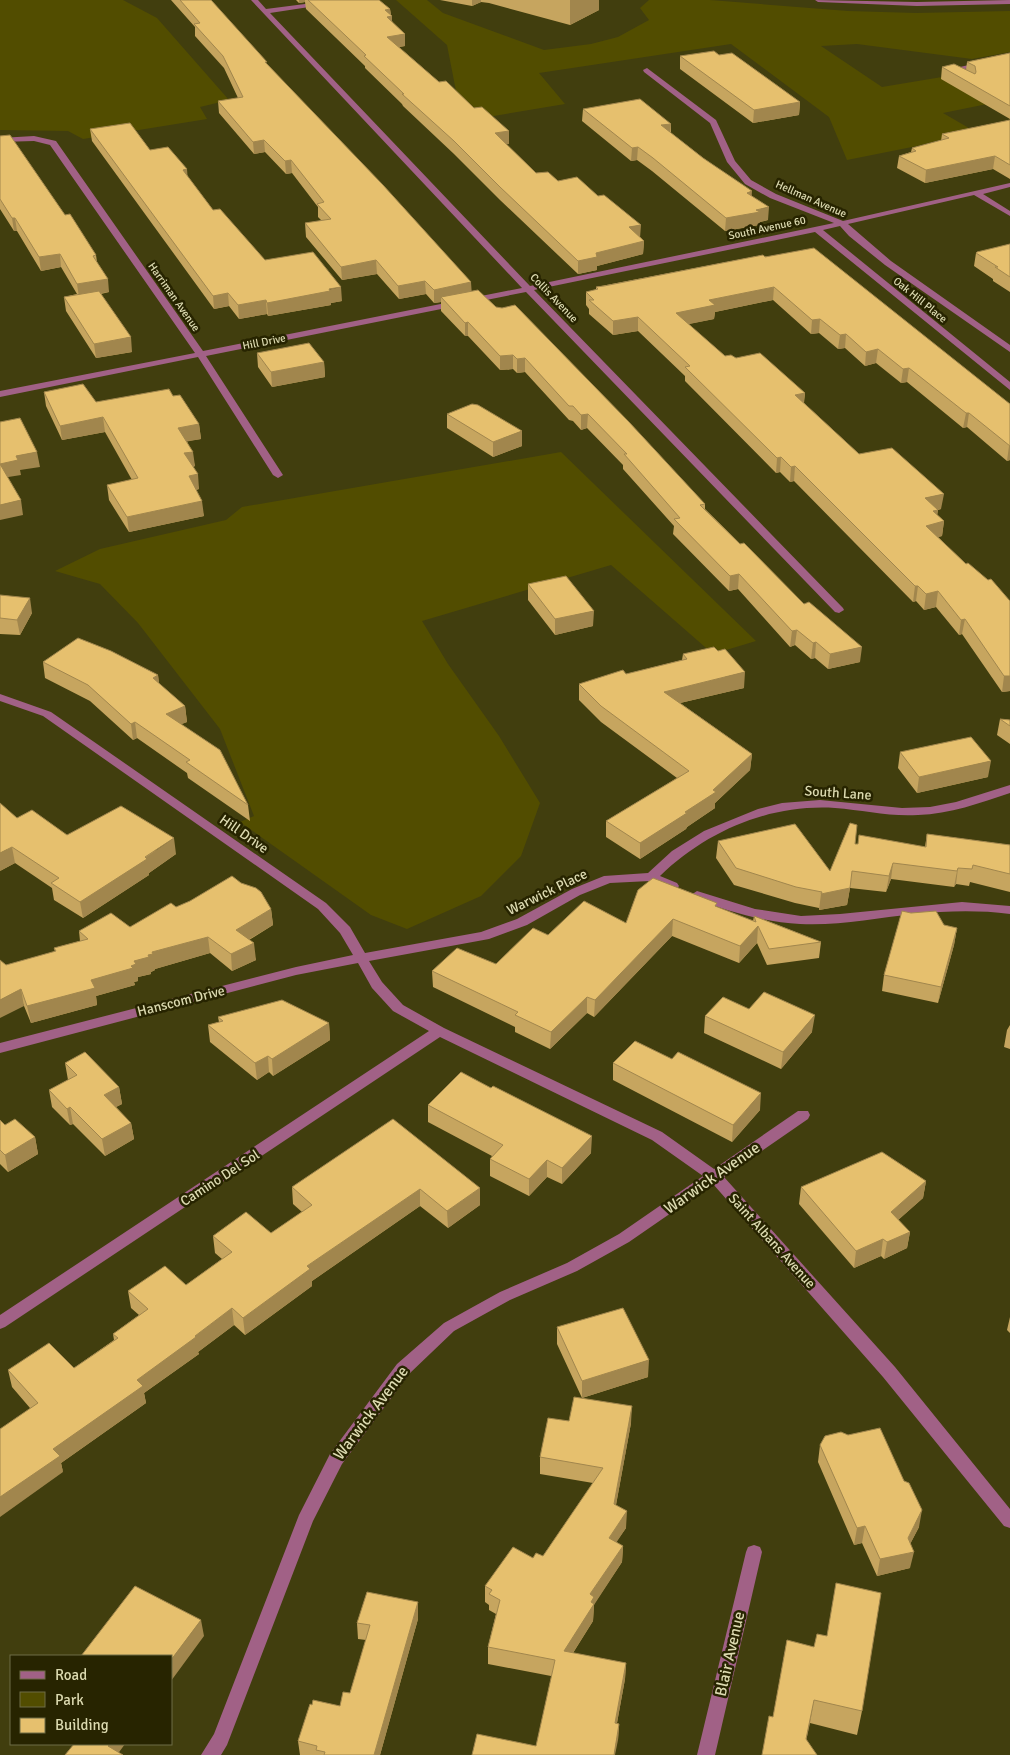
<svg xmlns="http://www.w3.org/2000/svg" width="1010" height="1755" font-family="Signika,sans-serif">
	<rect width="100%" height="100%" fill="#413e0e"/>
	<path fill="#524d00" d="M0,0H123L157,18L229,100L200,107L207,119L83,139L68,131L0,130Z
		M396,0H427L443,13L544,50L591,44L618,37L649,20L640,8L649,0H710L848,11L916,13L1010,11V52L972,59L857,44L821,46L882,87L942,77L992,103L943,113L974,131L917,146L847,160L829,117L731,44L539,73L565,104L482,118L456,91L447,45Z
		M561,452L756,641L713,654L611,565L422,621L448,664L499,736L540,803L521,856L481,896L407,929L371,915L240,822L254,816L220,729L138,623L100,584L55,571L100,549L226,520L242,507Z"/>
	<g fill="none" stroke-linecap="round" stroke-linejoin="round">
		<path fill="#a16186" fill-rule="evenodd" d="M251,0H258L266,9L336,0H355L270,13L530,286L834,223L770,198L745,184L727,162L710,123L644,72L643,70L647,68L716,120L735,161L751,180L776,194L843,221L1010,183V187L983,194L1010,211V216L974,195L848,224L891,261L1010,345V352L885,265L849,236L840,226L823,230L1010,382V390L815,232L534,290L843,608L844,610L839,613L835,612L526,292L206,356L283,475L278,478L273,475L198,357L0,397V391L195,353L50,145L34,141L0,142V138L34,136L56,141L203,351L522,288Z
			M815,0L917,2L1010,0V4L917,6L818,2Z
			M1010,56V60L950,72L946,70Z
			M0,694L51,712L326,903L350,927L365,953L481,932L517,919L572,889L604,876L648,873L672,851L704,831L758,809L782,803L820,800L902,808L930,807L956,802L1010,785V793C980,803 950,814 918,815C890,817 863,810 835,808C769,804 707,831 660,876L677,883L679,886L677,889H669L650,881L610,883L580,895L527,925L489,939L369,961L382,982L403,1005L444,1028L662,1132L714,1169L798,1111H808L810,1115L808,1119L724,1177L895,1367L1010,1509V1528L1004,1526L883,1377L713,1184L629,1242L577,1271L510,1300L454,1331L409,1374L342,1464L313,1521L227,1745L221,1755H201L214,1734L299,1515L330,1454L397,1364L444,1323L500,1292L567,1263L619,1234L703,1176L652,1140L440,1037L5,1327L0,1329V1315L429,1031L393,1011L372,988L358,963L296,975L0,1053V1043L296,967L353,955L340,933L318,909L43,716L0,701Z
			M697,891L755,909L801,916L840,914L962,902L1010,906V914C978,910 947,911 914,914C877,918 838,926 800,924C763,922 727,911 693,898L691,895Z
			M754,1545L760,1547L762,1552L715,1755H697L746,1552L748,1547Z"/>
	</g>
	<path fill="#c6a55f" d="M171,0H211L267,64L471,282V291L705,504V509L860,662L828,669L815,658L811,659L795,645L790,647L738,589L729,591L673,534L674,526L623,469V465L587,428L581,430L573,421L569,420L525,372L517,373L513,369L500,370L468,336H465L441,311V302L434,303L426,294L399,299L377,274L342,280L306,237L305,223L322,221L318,217V207L292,173L286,174L265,152L254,154L219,113L218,101L238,98L224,68L195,36V27Z
		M296,0H379L390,9L392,21L405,46L399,47L439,82L474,108L509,131V144H506L536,173L558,181L640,237L644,241L643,254L597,266V270L578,274L500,200L454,154L403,106L402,104L365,68V66L306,9L305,2L299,3Z
		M440,0H599V10L570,25L489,3L481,2L472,6Z
		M1010,53V119L941,79L942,67L966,70L967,62Z
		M680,56L800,102L799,115L753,123L680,69Z
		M583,109L671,124V133L752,196L768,220L760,222L759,225L725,231L652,171L637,160L631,161L582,121Z
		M1010,120V179L993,169L925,183L897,168L899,156L911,152L912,148L941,141L942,134Z
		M90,129L150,150L187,176L213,210L265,260L342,301L331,303V305L268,316L267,314L239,319L229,306L214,309L92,141Z
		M0,136L65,215L96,255L97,262L109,292L101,294L132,352L96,358L66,311L64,297L77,294L61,267L41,271L17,231H14L0,209Z
		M1010,244V292L993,281V279L974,266L976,253Z
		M763,255L1010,404V460L1007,461L967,427L963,428L907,382L901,383L876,363L865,366L845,348L838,349L819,333L811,334L773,300L715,312L714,319L688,324L725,356L805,393L804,403L859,454L941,509L938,510L937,515L944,521L942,536L938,537L966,564L1010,601V691L1002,692L962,634L959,635L936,607L924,610L916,601L913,602L794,481L790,482L780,472L776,473L685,381V376L638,331L613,335L589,314V309L586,305V292L596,290V287Z
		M257,353L324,362L325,377L272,387L258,367Z
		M44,392L96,402L173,396L199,424L201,439L187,441L195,466L193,467L199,489L196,490L204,516L129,532L109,500L107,485L132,480L105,432L62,440L46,406Z
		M447,414L522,446L493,457L447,428Z
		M528,584L593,626L555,635L528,600Z
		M0,595L32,613L20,635L0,634Z
		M683,654L744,688L680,703L752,754L750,770L715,803V808L687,827L686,829L640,859L606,837V821L677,778L601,722L579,700V684L626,674L682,660Z
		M43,662L158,675L159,684L185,706L187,722L181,724L248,805L250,821L188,778L187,773L137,738L133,740L90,701L45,678Z
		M1000,719L1010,720V744L997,735Z
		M900,752L988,777L917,793L898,768Z
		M17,818L67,835L176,854L149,873V875L83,918L54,900L52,888L15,863L0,871Z
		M927,834L1010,845V892L970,882L969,886L956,884L954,887L891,879L886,892L850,888L847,905L819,910V908L795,903L734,885L716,858L718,841L830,871L855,844L925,847Z
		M176,907L271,909L273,925L249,940L256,960L232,971L210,953L155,969V970L151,972V974L138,977V981L134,982L135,985L96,996L97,1005L31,1023L24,1006L6,965L55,952L54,948L80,941L79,931L130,927Z
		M717,907L753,921L754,916L821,942L819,958L767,965L757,943L739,963L672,936L594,1017L587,1013L550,1049L515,1032V1027L433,987L432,971L496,964L548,935L626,923Z
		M944,925L957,928L954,945L938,1003L882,991L884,975Z
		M749,1009L812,1032L781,1069L704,1033L705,1016Z
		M218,1017L329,1023L330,1040L273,1076L269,1072L257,1080L210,1042L208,1025L219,1022Z
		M1010,1025V1049L1004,1047L1007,1030Z
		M65,1063L119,1087L122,1104L116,1107L131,1123L134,1139L105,1156L73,1124L70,1125L52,1107L49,1090L68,1080Z
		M613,1063L760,1110L732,1142L613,1080Z
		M428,1105L591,1153L562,1184L547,1177L529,1196L490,1176V1159L492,1156L428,1122Z
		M0,1120L5,1125L35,1137L38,1154L8,1172L0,1164Z
		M926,1181L923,1198L898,1220L910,1232L907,1248L884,1259L881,1256L854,1268L799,1204L801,1187Z
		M292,1187L480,1188V1205L448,1228L420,1206L312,1281V1286L245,1335L234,1325L198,1352L199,1354L144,1393L146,1403L61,1463L63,1472L30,1408L12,1387L8,1370L74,1368L114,1340L113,1334L139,1315L131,1308L128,1291L186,1285L222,1259L215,1253L213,1236L271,1233L302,1212L293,1204Z
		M1010,1317V1333L1007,1330Z
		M557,1327L648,1377L582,1398L557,1344Z
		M569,1421L631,1423L616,1505L626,1528L616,1542L623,1546L622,1562L594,1604L593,1621L573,1653L626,1663L625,1679L617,1723L619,1724L618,1740L551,1676L488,1664V1647L496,1614L489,1610V1605L485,1602V1586L533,1558L543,1556L593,1483L540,1474V1457Z
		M820,1445L919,1527L910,1544V1568L877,1576L862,1543L854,1545L818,1462Z
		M418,1602V1619L380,1755H300L298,1741L312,1705L340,1706L350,1693L366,1640L358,1639L357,1623Z
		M787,1640L862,1711L857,1735L810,1723L773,1717Z"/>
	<path fill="#a1864d" d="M299,0H305V2L299,3Z
		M472,0H481V2L472,6Z
		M570,0H599V10L570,25Z
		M390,9L391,16H392V28H387L385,10Z
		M405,34V46L387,49V37Z
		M800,102L799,115L753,123L754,110Z
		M671,124L670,136L661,125Z
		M509,131V144L495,146V133Z
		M264,140L265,152L254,154L253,142Z
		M638,147L637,160L631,161L632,148Z
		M995,156L993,169L925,183L926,170Z
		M291,160L292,173L286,174L285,161Z
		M187,169L188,182L183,170Z
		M752,191L751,205L747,193Z
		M769,207L768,220L760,222L759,225L725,231L726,218Z
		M12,218H15L17,231H14Z
		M641,225L640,238L629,227Z
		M644,241L643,254L597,266V270L578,274V261L596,253Z
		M60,254L61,267L41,271L39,257Z
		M376,260L377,274L342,280L341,267Z
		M108,279L109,292L79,297L77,284Z
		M425,281L426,294L399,299L398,286Z
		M471,282L472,296L441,297V302L434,303V290Z
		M341,287L342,301L331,303V305L268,316L267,303Z
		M774,287L773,300L715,312L714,319L675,327L676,313L709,300Z
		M228,293L229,306L214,309L213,296Z
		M266,300L267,314L239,319L238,305Z
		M638,317V331L613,335V321Z
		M820,319L819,333L811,334L812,320Z
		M468,322V336H465V323Z
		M846,334L845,348L838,349L840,335Z
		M131,337L132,352L96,358L94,344Z
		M878,349L876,363L865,366L866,352Z
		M513,355V369L500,370V356Z
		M525,358V372L517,373V359Z
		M324,362L325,377L272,387L271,372Z
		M909,368L907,382L901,383L903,369Z
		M805,393L803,407L795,395Z
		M966,413H969L967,427L963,428Z
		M588,414L587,428L581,430V415Z
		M103,417L105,432L62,440L60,426Z
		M199,424L201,439L179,443L178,428Z
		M522,431V446L493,457V442Z
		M1009,446H1010V460L1007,461Z
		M37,452L40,467L20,470L21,475L2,478L0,464L16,456Z
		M193,452L195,466L186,468L184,453Z
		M781,457L780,472L776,473L777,458Z
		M795,466L794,481L790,482L791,467Z
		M198,474L199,489L191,491L189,476Z
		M944,494L941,509L923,513L925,498Z
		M21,500L23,515L0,520V505Z
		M202,501L204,516L129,532L127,517Z
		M938,510L936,523L944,521L942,536L924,541L926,526L933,511Z
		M739,574L738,589L729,591L730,576Z
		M915,586H918L916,601L913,602Z
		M938,591L936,607L924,610L926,594Z
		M30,598L32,613L20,635L17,620Z
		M594,611L593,626L555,635V619Z
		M965,619L962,634L959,635L961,620Z
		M797,630L795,645L790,647L792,631Z
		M816,642L815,658L811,659L813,643Z
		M862,647L860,662L828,669L830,654Z
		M745,672L744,688L663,707L664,692Z
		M158,675L160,691L153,678Z
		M1004,676H1010V691L1002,692Z
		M185,706L187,722L168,730L166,714Z
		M135,722L137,738L133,740L131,724Z
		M752,754L750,770L715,803V808L687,827L686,829L640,859V843L685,812L713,790Z
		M991,761L988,777L917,793L919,777Z
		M174,838L176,854L149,873V875L83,918L80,902Z
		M12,847L15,863L0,871V853Z
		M893,863L891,879L886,892L889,876Z
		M958,868L956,884L954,887L957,871Z
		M850,888L847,905L819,910L821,894Z
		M271,909L273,925L238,946L236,930Z
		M673,919L672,936L594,1017L595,1000Z
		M758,926L757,943L739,963L740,946Z
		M957,928L954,945L938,1003L941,987Z
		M208,937L210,953L155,969V970L151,972V974L138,977V981L134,982L135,985L96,996L97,1005L31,1023L27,1006L91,980L131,966L134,961L148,955L152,952Z
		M254,943L256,960L232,971L231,954Z
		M21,989L24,1006L0,1018V1000Z
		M587,997V1013L550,1049L551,1032Z
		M815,1015L812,1032L781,1069L783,1052Z
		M329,1023L330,1040L273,1076L272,1059Z
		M268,1056L269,1072L257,1080L255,1063Z
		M119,1087L122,1104L106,1112L104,1095Z
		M761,1093L760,1110L732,1142L733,1125Z
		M70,1107L73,1124L70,1125L67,1109Z
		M131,1123L134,1139L105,1156L102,1139Z
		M592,1136L591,1153L562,1184V1168Z
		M35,1137L38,1154L8,1172L5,1155Z
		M547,1160V1177L529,1196V1179Z
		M926,1181L923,1198L888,1229L891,1212Z
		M480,1188V1205L448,1228L447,1211Z
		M420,1189V1206L312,1281V1286L245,1335L243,1318L307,1266Z
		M910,1232L907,1248L884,1259L887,1242Z
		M883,1239L881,1256L854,1268L856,1251Z
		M232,1308L234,1325L198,1352L199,1354L144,1393L146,1403L61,1463L63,1472L0,1517V1497L53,1449L137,1380L195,1336Z
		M649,1360L648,1377L582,1398V1381Z
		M632,1406L631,1423L613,1521L614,1504Z
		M922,1510L919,1527L905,1554L914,1552L910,1568L877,1576L880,1559L908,1538Z
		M627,1511L626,1528L608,1555L609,1538Z
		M865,1526L862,1543L854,1545L857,1528Z
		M623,1546L622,1562L594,1605L593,1621L564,1667V1651L590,1594Z
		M418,1602V1619L380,1755H374Z
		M201,1620L204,1636L171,1681V1660Z
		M626,1663L625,1679L614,1739L615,1723Z
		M814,1700L810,1723L803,1755L806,1739Z
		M619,1724L618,1740L615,1755H614Z
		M110,1744H125L117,1755L108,1746Z"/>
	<path fill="#e6c06e" stroke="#a1864d" d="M180,0H211L267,62H265L383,185L471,282L434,290L425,281L398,286L376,260L341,267L305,223L331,219L317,204L324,202L291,160L285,161L264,140L253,142L218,101L243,97L223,56L194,24L200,23Z
		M308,0H379L390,9L385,10L392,16L387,17L405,34L387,37L439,82L446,81L474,108L482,107L509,131L495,133L536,173L548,172L558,181L577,177L598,196L604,195L641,225L629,227L644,241L596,253L597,257L578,261L500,187L454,141L402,94H404L364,56L366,55Z
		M714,51L719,55L732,53L800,102L754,110L680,56Z
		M1010,53V106L942,67L954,64L975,74L976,72L975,66L967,62Z
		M640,99L671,124L661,125L703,158L752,191L747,193L769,207L756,210L760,212L726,218L653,158L638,147L632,148L583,109Z
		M1010,120V165L995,156L926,170L899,156L916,151L912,148L949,138L942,134Z
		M130,123L150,150L168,147L187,169L183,170L213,210L220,209L265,260L313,252L341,287L329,289L330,291L267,303L266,300L238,305L228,293L213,296L90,129Z
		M10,135L65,215L70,214L96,255L93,256L108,279L77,284L60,254L39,257L15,218H12L0,199V136Z
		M1010,244V277L995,267H998L976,253L977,252Z
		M814,248L1010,404V446L969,413H966L909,368L903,369L878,349L866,352L846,334L840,335L820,319L812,320L774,287L709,300L715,305L676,313L725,356L731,355L736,358L760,353L805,393L795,395L859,454L892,448L944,494L925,498L938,510L933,511L944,521L926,526L966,564L968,563L988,580L991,579L1010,601V676H1004L965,619L961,620L938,591L926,594L918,586H915L795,466L791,467L781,457L777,458L685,367L690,366L638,317L613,321L589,300H594L586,292L598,289L596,287L604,286L763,255L765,257Z
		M478,290L496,307L502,308L515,305L629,422L705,504L700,505L740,544L744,543L804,604L809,602L862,647L830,654L816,642L813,643L797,630L792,631L739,574L730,576L674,519L680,518L624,454H627L588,414L581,415L573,406H569L525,358L517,359L513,355L500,356L468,322L465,323L441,297Z
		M99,291L131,337L94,344L64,297Z
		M309,343L324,362L271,372L257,353Z
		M83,384L96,402L169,389L173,396L180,395L199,424L178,428L193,452L184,453L198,474L189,476L202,501L127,517L107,485L138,478L103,417L60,426L44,392Z
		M472,404L478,405L522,431L493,442L447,414Z
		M20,418L37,452L16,456L18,460L0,464L21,500L0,505V422Z
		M566,576L594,611L555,619L528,584Z
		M0,595L30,598L17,620L0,618Z
		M78,638L111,651L158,675L153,678L185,706L166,714L220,750L248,805L186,762L190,760L135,722L131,724L88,685L43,662Z
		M714,647L718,651L725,649L745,672L664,692L752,754L713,790L716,792L685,812L687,813L640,843L606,821L689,771L601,706L579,684L623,670L626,674L687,659L683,654Z
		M1000,719L1010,720V726Z
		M971,737L991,761L919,777L900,752Z
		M0,803L17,818L32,810L67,835L121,806L174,838L145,857L147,859L80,902L51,883L59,878L12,847L0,853Z
		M850,823L857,825L855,844H858L859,835L926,847L927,834L1010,845V874L973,865L972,869L958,868L957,871L893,863L889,876L852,871L850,888L821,894L822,892L796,887L736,868L718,841L795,824L830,871Z
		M232,876L241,883L256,888L261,892L271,909L236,930L254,943L231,954L208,937L152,952L153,954L148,955L149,957L134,961L136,964L131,966L133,968L91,980L95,988L27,1006L21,989L0,1000V960L6,965L56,951L54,948L88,939L79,931L111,913L130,927L171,903L176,907L190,901Z
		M653,878L717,903L715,906L756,922L754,916L821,942L769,949L758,926L740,946L673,919L595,1000L587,997L551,1032L515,1015L518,1012L432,971L457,948L496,964L533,928L548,935L584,901L626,923L638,890Z
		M902,911L911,913L936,911L944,925L957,928L941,987L884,975Z
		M764,992L815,1015L783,1052L705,1016L723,997L749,1009Z
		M282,1000L329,1023L272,1059L268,1056L255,1063L208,1025L223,1021L218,1017Z
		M635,1041L672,1059L678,1052L761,1093L733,1125L613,1063Z
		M85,1052L119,1087L104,1095L131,1123L102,1139L70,1107L67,1109L49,1090L77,1075L65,1063Z
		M461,1072L491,1088L493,1086L592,1136L562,1168L547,1160L529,1179L490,1159L503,1145L428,1105Z
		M15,1119L35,1137L5,1155L0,1150V1120L5,1125Z
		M393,1119L480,1188L447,1211L420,1189L307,1266L310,1269L243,1318L232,1308L195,1336L196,1337L137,1380L143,1386L53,1449L60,1456L0,1497V1429L38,1403L8,1370L49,1343L74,1368L118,1338L113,1334L148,1309L128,1291L165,1266L186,1285L232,1252L213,1236L246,1212L271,1233L312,1205L292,1187Z
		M882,1152L926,1181L891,1212L910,1232L887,1242L883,1239L856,1251L801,1187Z
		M623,1308L649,1360L582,1381L557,1327Z
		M574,1397L632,1406L614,1504L627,1511L609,1538L623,1546L590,1594L594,1597L591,1602L594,1604L564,1651L626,1663L615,1723L619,1724L614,1755H472L477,1734L536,1746L555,1660L488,1647L500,1600L489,1594L492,1590L485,1586L513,1547L533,1558L536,1553L543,1556L603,1468L540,1457L548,1418L569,1421Z
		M880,1428L904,1481L909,1483L922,1510L908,1538L914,1552L880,1559L865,1526L857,1528L820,1445L825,1436L841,1432L848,1435Z
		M836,1583L881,1593L862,1711L814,1700L806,1739L817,1755H762L769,1716L773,1717L787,1640L814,1647L817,1634L827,1636Z
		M135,1586L201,1620L171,1660V1656H81Z
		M367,1592L418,1602L374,1755H324L325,1752L316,1750L317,1746L298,1741L310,1704L312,1705L313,1700L340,1706L343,1692L350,1693L370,1625L357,1623Z
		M74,1744H110L108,1746L123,1755H65Z"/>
	<g text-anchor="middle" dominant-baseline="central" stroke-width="5" stroke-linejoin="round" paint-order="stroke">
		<g font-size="11" fill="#dcdab0" stroke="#272400">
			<text transform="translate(811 199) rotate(24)">Hellman Avenue</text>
			<text transform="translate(767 228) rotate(-12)">South Avenue 60</text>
			<text transform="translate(174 297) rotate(55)">Harriman Avenue</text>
			<text transform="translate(554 298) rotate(46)">Collis Avenue</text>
			<text transform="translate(920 300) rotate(39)">Oak Hill Place</text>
			<text transform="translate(264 342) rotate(-11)">Hill Drive</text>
		</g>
		<g font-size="14" fill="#dcdab0" stroke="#272400">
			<text transform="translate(838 793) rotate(4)">South Lane</text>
			<text transform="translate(244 834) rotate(35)">Hill Drive</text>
			<text transform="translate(547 892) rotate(-26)">Warwick Place</text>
			<text transform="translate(181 1001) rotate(-14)">Hanscom Drive</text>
			<text transform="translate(220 1178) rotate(-33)">Camino Del Sol</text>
			<text transform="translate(772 1241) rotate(48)">Saint Albans Avenue</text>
		</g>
		<g font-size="16" fill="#dcdab0" stroke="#272400">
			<text transform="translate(712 1178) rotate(-35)">Warwick Avenue</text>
			<text transform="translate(371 1413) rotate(-53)">Warwick Avenue</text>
			<text transform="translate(730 1654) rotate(-77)">Blair Avenue</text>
		</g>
	</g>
	<rect x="10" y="1655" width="162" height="90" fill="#272400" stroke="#6f6d46"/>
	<rect x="20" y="1671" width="25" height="8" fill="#a16186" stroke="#6f6d46"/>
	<text x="55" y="1680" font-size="15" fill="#dcdab0">Road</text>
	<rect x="20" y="1692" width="25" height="15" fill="#524d00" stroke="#6f6d46"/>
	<text x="55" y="1705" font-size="15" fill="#dcdab0">Park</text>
	<rect x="20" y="1718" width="25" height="15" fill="#e6c06e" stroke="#6f6d46"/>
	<text x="55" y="1730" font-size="15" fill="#dcdab0">Building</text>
</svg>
